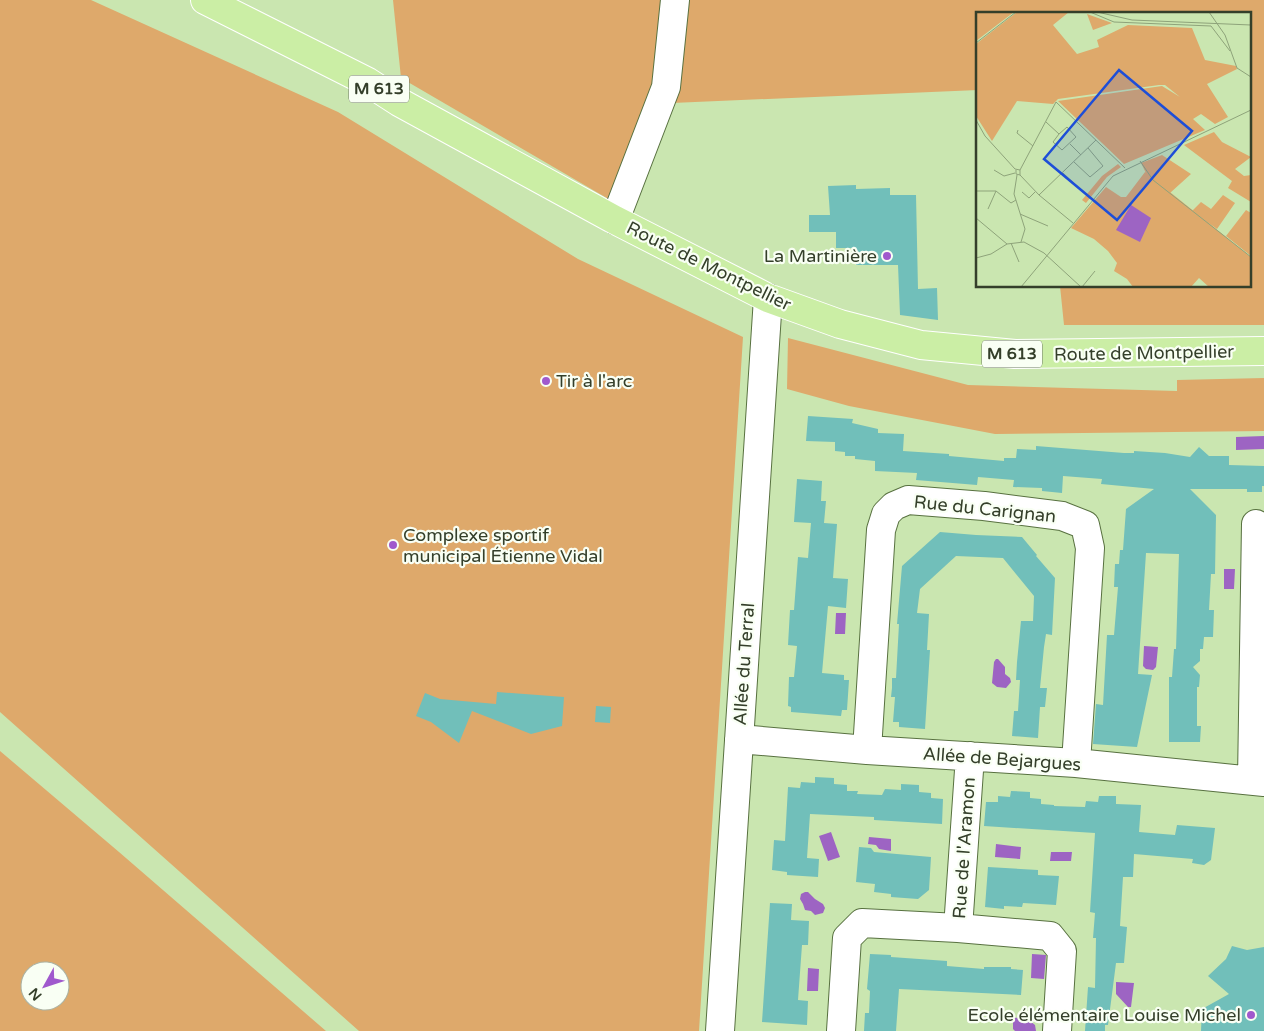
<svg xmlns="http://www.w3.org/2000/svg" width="1264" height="1031" font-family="'Varela Round',sans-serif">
	<rect width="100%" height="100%" fill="#cae6b0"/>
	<path fill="#dea96b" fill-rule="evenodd" d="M0,0H91L338,112L578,259L743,337L699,1031H359L0,712Z
		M393,0H663L660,87L617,204L401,78Z
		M681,0H1264V325H1064L1060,286H1250V14H978V90L672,103Z
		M788,338L968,385L1177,391V380L1264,378V431L995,434L849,406L787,389Z
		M0,751L119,852L326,1031H0ZM30,971H60V1001H30Z"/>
	<path fill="#9d64c3" d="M1264,436V449L1236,450V437Z
		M1224,569H1235L1234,589H1224Z
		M836,613H846L845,634H835Z
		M1144,646L1158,647L1156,667L1153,670L1146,669L1143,666Z
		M996,659H998L1005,667V674L1010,678L1011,682L1006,688L997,687L992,683L994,662Z
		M831,832L840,857L828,861L819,836Z
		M869,837L891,839V851L879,849L876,845L868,844Z
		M996,844L1021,847L1020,859L995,857Z
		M1051,852H1072L1071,861H1050Z
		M805,892H808L815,899L823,904L825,908L823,913L815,915L811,911L805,910L803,904L800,899L801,894Z
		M1032,954L1046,955L1044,979L1031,978Z
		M808,968L819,969L818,991H807Z
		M1116,982L1134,983L1131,1007H1128L1116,994Z
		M1013,1018C1022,1017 1028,1019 1035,1025L1036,1031H1015L1013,1029Z"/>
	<path fill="#71bfba" d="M856,185V189L890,188V195H916L918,289L937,288L938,320L900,315L898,265H856V248H836V232H809V215H830L828,186Z
		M808,416L853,419L852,423L878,429V433L904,434L903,451L949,454V456L1004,461V458H1016L1017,449L1036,450V446L1124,453H1134V451L1165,453L1190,457L1199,447L1209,456H1229V465L1264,466V486H1262V492H1247V489H1190L1216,515L1215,574H1211L1209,610H1214L1213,637H1204L1203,649H1200V661L1193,667L1200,675L1199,687H1197V726H1201L1200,742H1169V677H1172L1174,649H1176L1179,554L1146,553L1138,674L1152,675L1137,747L1093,744L1096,704L1103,705L1107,635H1114L1118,587H1114L1115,564H1119L1120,550H1123L1126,509L1154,489L1101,484L1102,479L1063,476L1062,493L1042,491V488L1013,487L1014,480L978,477L977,485L916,480L917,473L875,471V461L855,459V456H845V452L835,451V442L806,441Z
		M797,479L822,481L821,501H826L824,523L837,524L833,578L848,579L846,608L828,606L822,673L844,675V680H849L847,710H842L841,716L791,712V707L788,706L789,677H794L797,646L788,645L790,610H794L798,557L808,558L811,523L794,522Z
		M940,532L976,535L1022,537L1037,555L1036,556L1055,578L1052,635L1046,634L1044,647L1040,688H1047L1045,707H1040L1038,738L1012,736L1014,711H1018L1020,680H1016L1017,662L1021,621H1033L1034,596L1003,558L956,556L920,589L917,613L929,614L927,650H930L925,729L899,727V722H893L895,697H891L892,688V678H896L899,624H897L902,566Z
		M497,692L564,697L562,726L531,734L472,711L459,743L431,722L416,716L425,693L440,699L496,704Z
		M596,706L611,707L610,723L595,722Z
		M815,777L834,778V784L847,785V791H858L857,794L882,795L885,789L901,790V784L919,785V792L931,793V798L943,799L942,824L874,820V817L810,814L807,858L819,859L818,877L787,875V872L772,870L774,840L785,841L788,787L800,788L801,782L815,783Z
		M1011,791L1030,792V798L1041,799V804L1054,805V806L1085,807L1086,801L1098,802L1099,796H1116V804L1141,805L1139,832L1175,835L1177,825L1215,828L1211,860L1204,865L1192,863L1193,859L1134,854L1133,877H1123L1120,926L1127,927L1124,963H1116L1108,1025H1105V1031H1085L1088,987L1095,988L1096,938H1093L1095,913L1090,912L1095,833L984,826L986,802H998V796L1010,797Z
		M859,847L871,848L874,852L931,857L929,890L918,899L891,897V894L874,892L875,884L856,882Z
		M988,867L1038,870V875L1059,876L1056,905L1023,903L1022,907L1004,906V909L985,907Z
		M770,903L792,904L791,920L809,921L808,945H802L798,1000L808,1001L807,1025L762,1022Z
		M1232,946L1247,950L1264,947V1031H1201L1202,1009L1229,994L1208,976L1226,959Z
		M870,954L891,955V957L947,961V966L984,969V967H1011V969L1023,970L1021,995L899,989L896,1031H864L865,1013H869L870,991L867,989Z"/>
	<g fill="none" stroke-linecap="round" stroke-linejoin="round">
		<defs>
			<path id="minor" d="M615,220L666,87L675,0
				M739,739L867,750L1076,763L1264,782
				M867,750L881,530L886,514L894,506L908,500L984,506L1062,516L1085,525L1090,548L1076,763
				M1252,780L1256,524
				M958,928L970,756
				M720,1031L768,298
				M841,1031L847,938L862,923L958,928L1050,936L1062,951L1057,1031"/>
			<path id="major" d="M205,0L368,82L399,102L615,220L768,298L840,324L921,345L1015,354L1264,351"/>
		</defs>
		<use href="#minor" stroke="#587140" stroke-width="30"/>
		<use href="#major" stroke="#fff" stroke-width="30"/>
		<use href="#minor" stroke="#fff" stroke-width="28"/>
		<use href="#major" stroke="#cbeea5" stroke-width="28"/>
	</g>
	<g fill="#a059cd" stroke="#f9fff4" stroke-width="2">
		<circle cx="887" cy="256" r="5"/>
		<circle cx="546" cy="381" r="5"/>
		<circle cx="393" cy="545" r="5"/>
		<circle cx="1251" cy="1015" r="5"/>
	</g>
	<g text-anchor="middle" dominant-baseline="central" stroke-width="4.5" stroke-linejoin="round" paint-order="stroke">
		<g fill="#f9fff4" stroke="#6f7967" stroke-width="1">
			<rect x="349" y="75.5" width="60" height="27" rx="4"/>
			<rect x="982" y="340.5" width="60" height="27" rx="4"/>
		</g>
		<g font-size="16" font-weight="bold" fill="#343f2a">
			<text x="379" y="89">M 613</text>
			<text x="1012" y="354">M 613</text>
		</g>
		<g font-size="18" fill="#343f2a" stroke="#f9fff4" text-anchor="end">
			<text x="877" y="256">La Martinière</text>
			<text x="556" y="381" text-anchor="start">Tir à l'arc</text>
			<text x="403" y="535" text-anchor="start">Complexe sportif<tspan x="403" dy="21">municipal Étienne Vidal</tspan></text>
			<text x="1241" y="1015">Ecole élémentaire Louise Michel</text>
		</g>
		<g font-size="18" fill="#343f2a" stroke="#f9fff4">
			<text transform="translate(709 266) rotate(26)">Route de Montpellier</text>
			<text transform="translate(1144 353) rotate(-1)">Route de Montpellier</text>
			<text transform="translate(985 509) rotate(6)">Rue du Carignan</text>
			<text transform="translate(744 664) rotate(-86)">Allée du Terral</text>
			<text transform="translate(1002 759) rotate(4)">Allée de Bejargues</text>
			<text transform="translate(964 848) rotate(-86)">Rue de l'Aramon</text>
		</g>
	</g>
	<g transform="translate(976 12)">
		<rect width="275" height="275" fill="#cae6b0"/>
		<path d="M0,0H38L0,29ZM41,0H93L77,13L101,42L123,35L121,28L152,13L216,16L229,48L260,54L261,57L231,72L252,105L239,112L225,102L217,107L229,118L148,152L82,89L186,74L204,85L189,73H183L82,87L77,92L41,89L16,129L0,104V32ZM111,2L136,11L117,18ZM238,120L246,130L275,145L259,157L268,164L275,163V190L252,176L256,169L208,133ZM186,143L215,162L194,181L170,161L165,151ZM142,152L145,155L131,165L110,191L106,188L126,164ZM169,160L275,245V275H233L223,266L215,275H157L151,267L138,259L141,251L132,239L118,227L95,216L130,175L145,185H150ZM247,183L259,191L241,217L216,199L225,190L235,197ZM270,198L275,201V244L250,224Z" fill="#dea96b"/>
		<path d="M155,193L175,206L164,230L140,218Z" fill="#9d64c3"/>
		<path fill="none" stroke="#8ea37a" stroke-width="1" d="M114,0L138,10L235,14L254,39M121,0L156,8L275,13M233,0L249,23L261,56L275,65M0,31L40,0M0,108L9,124L39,157L44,158V163L40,162V158M70,110L83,122L77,130L86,138L100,125L91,115L83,122M42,118L41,121L57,134M94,132L105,143M164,149L177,168L275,245M98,150L114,165L127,154L112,136M18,158L28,164L39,161M44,158L80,90L149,156M87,161L104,177M41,163L38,182L49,217L45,230M44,163L63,183L97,211M0,179H20L35,191L40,188M46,180L53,186L59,180M63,183L120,128M12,197L20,179M44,202L72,214M0,206L31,232M35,231L43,250M0,246L15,242L31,232L48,230L68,241L105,275M45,275L137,164L275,98M106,275L119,259"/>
		<path fill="#1d4ed8" fill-opacity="0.15" stroke="#1d4ed8" stroke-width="2.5" d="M143,58L216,119L141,208L68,147Z"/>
		<rect width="275" height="275" fill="none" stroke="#343f2a" stroke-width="2.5"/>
	</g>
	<g transform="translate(45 986) rotate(230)"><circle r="24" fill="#f9fff4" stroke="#aab2a3"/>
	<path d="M0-4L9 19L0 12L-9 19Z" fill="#a059cd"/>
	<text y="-8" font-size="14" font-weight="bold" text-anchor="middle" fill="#343f2a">N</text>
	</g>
</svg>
